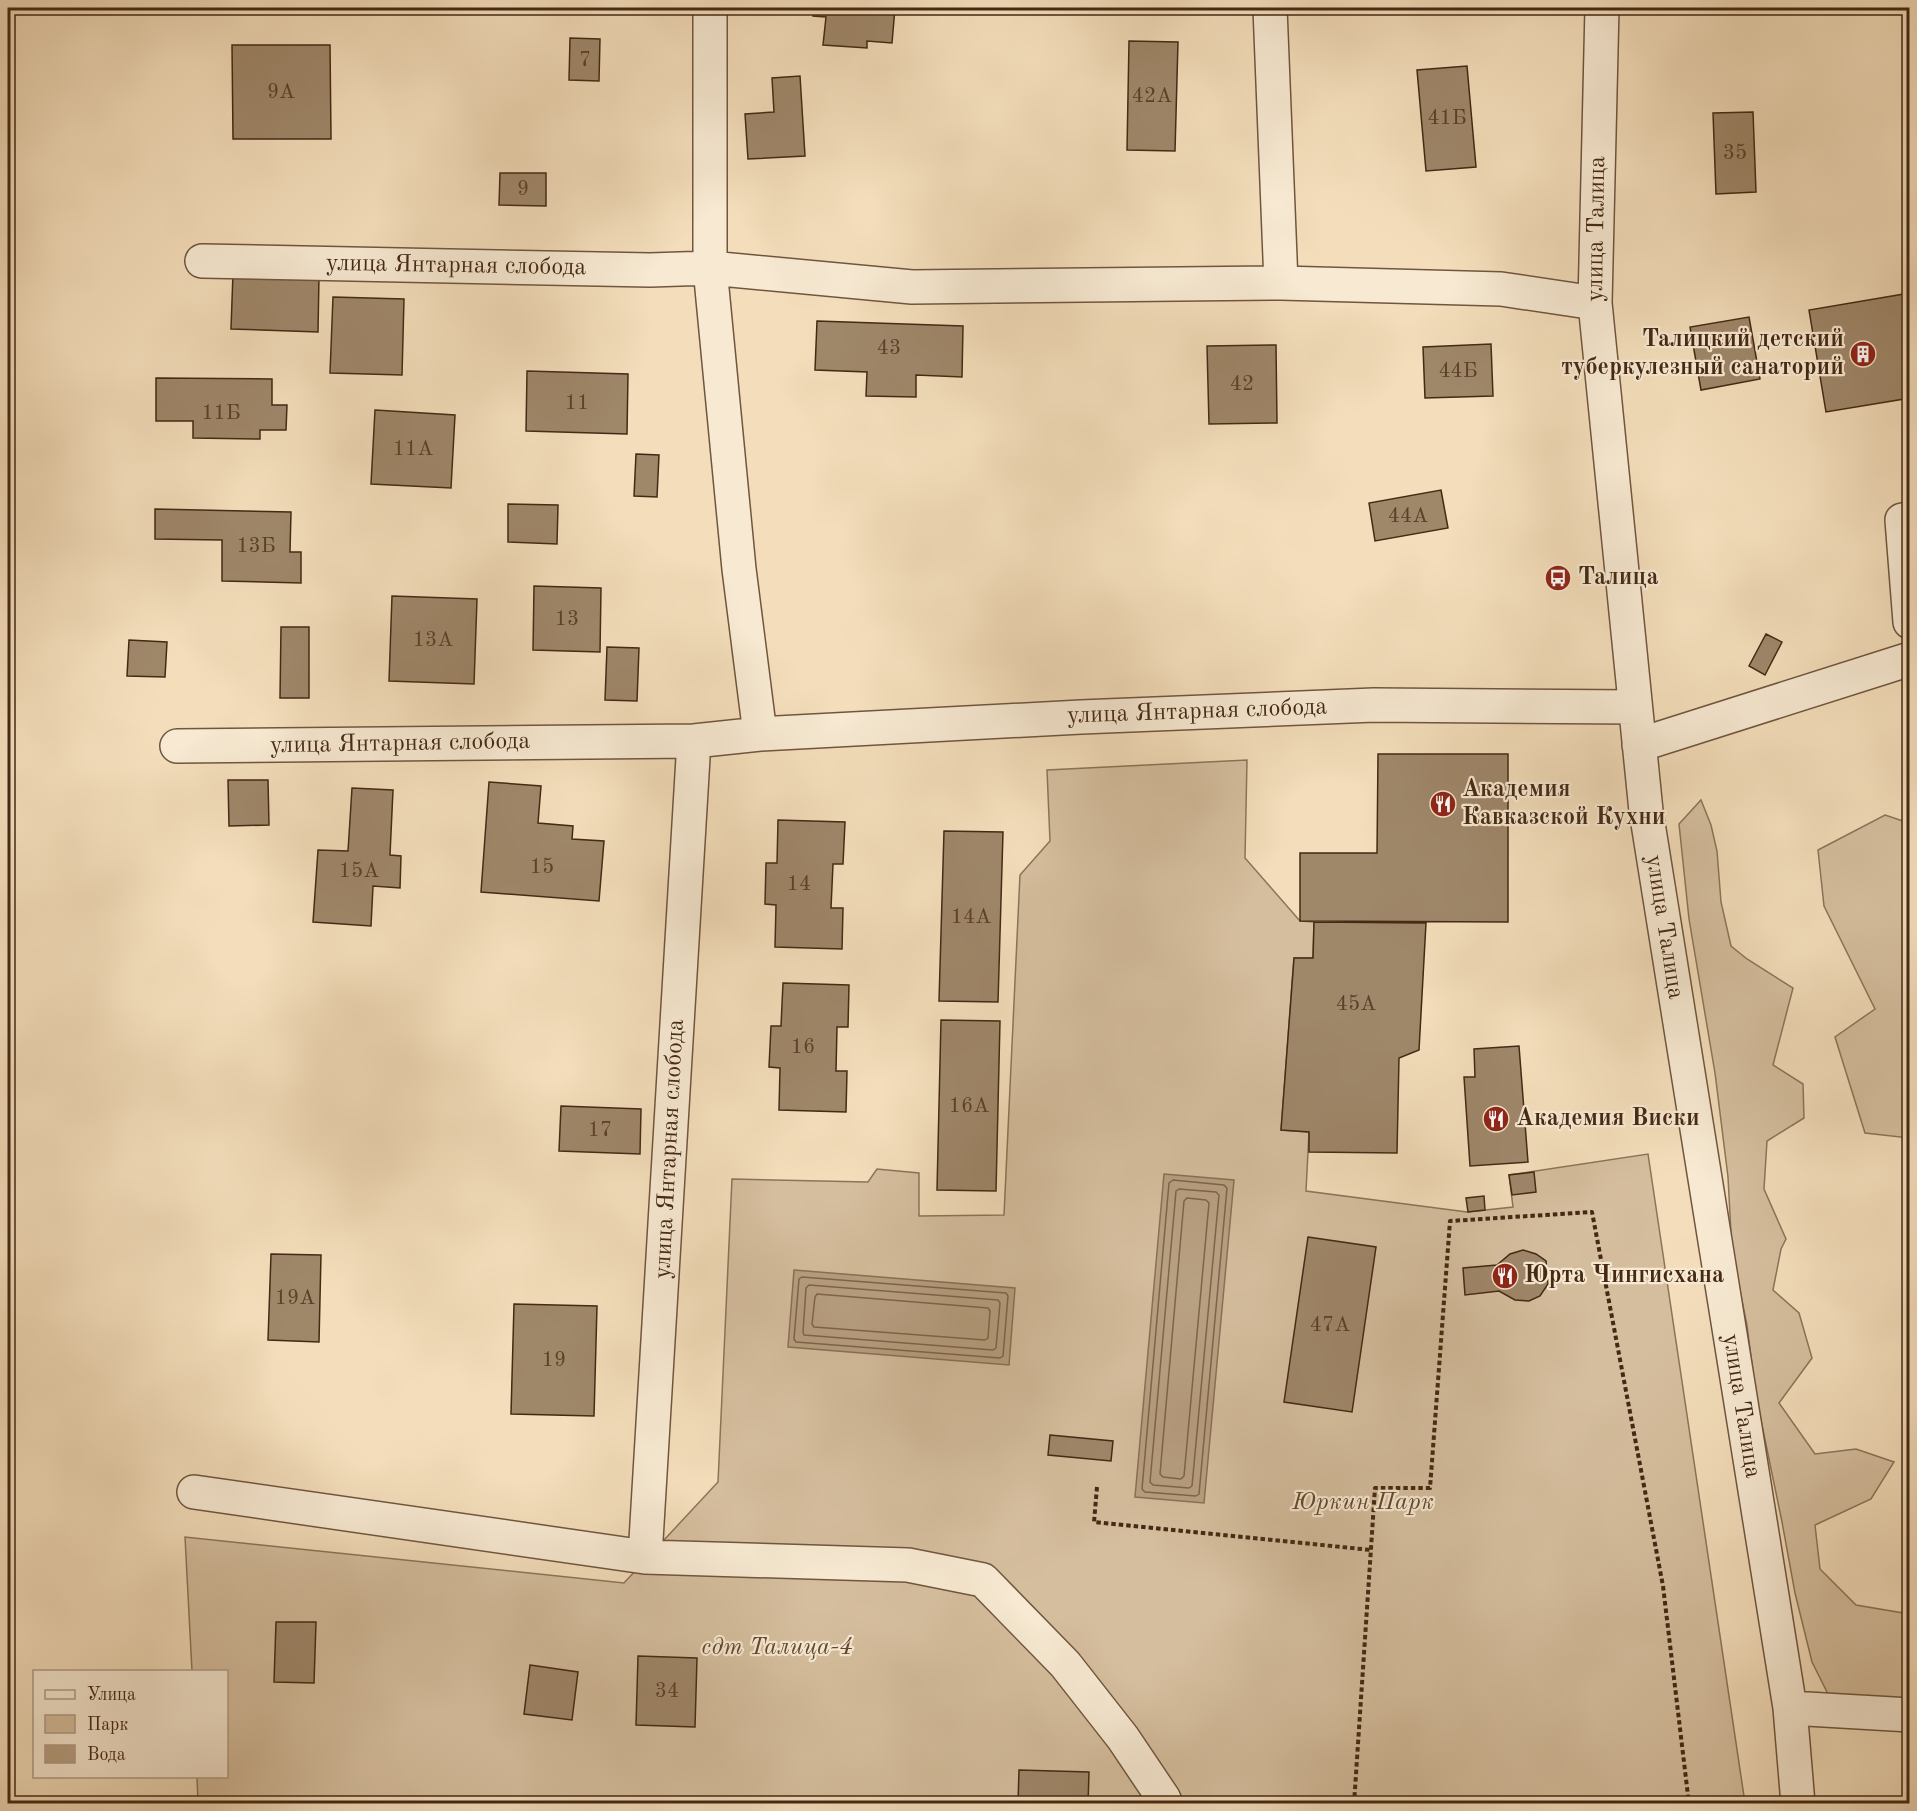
<svg xmlns="http://www.w3.org/2000/svg" width="1917" height="1811" font-family="'Old Standard TT',serif">
	<rect width="100%" height="100%" fill="#f3ddba"/>
	<filter id="stains"><feTurbulence type="fractalNoise" baseFrequency=".00333" numOctaves="4"/><feColorMatrix values="0 0 0 0 .2 0 0 0 0 .09 0 0 0 0 .02 0 0 0 .5 -.17"/></filter>
	<radialGradient id="worn" r=".72"><stop offset=".6" stop-color="#630" stop-opacity="0"/><stop offset="1" stop-color="#630" stop-opacity=".3"/></radialGradient>
	<path fill="#d5be9e" stroke="#8c7459" stroke-width="1.5" d="M1247,760L1245,858L1300,921L1314,922L1313,958H1294L1281,1130L1309,1132L1306,1191L1467,1212L1513,1207L1509,1175L1648,1154L1745,1803H198L197,1777L226,1776V1672L192,1671L185,1537L624,1583L718,1482L732,1179L868,1182L877,1169L919,1173V1216L1004,1215L1020,875L1050,841L1047,770Z
		M1701,800L1711,825L1717,851L1721,902L1731,946L1747,959L1793,988L1773,1065L1803,1084L1804,1118L1767,1141L1764,1189L1786,1239L1781,1249L1773,1290L1799,1313L1812,1358L1779,1403L1815,1454L1856,1449L1894,1462L1871,1499L1815,1525L1820,1569L1856,1605L1909,1614V1698H1830L1812,1662L1795,1593L1782,1522L1756,1396L1747,1325L1732,1252L1728,1177L1715,1073L1689,919L1679,824Z
		M1885,815L1909,823V1138L1865,1133L1835,1037L1875,1009L1824,906L1818,850Z"/>
	<path fill="#b8a082" stroke="#8a7056" stroke-width="1.5" d="M1164,1174L1234,1180L1204,1503L1135,1497Z
		M794,1270L1015,1288L1009,1365L788,1347Z"/>
	<g fill="none" stroke-linecap="round" stroke-linejoin="round">
		<path stroke="#7e644b" stroke-width="1.5" d="M1173,1180L1224,1185L1227,1188L1199,1494L1196,1496L1145,1492L1142,1489L1169,1183Z
			M1179,1189L1216,1192L1219,1195L1192,1486L1189,1488L1153,1485L1150,1482L1176,1191Z
			M1187,1198L1206,1200L1209,1203L1184,1476L1181,1479L1163,1477L1160,1474L1184,1201Z
			M802,1277L1006,1293L1008,1296L1003,1356L1000,1358L796,1342L794,1339L799,1279Z
			M809,1285L998,1300L1000,1303L996,1348L993,1350L804,1335L803,1332L806,1288Z
			M817,1294L988,1308L990,1311L988,1338L985,1340L814,1327L812,1324L815,1297Z"/>
	</g>
	<path fill="#9f876a" stroke="#442914" stroke-width="1.5" d="M814,8H895L892,43L867,41V48L823,45L826,17L813,16Z
		M570,38L600,39L599,81L569,80Z
		M1129,41L1178,42L1175,151L1127,150Z
		M232,45H330L331,139H233Z
		M1467,66L1476,167L1426,171L1417,70Z
		M800,76L805,156L748,159L745,114L774,112L772,78Z
		M1753,112L1756,192L1716,194L1713,113Z
		M500,173H546V206L499,205Z
		M233,273L319,276L318,332L231,329Z
		M1910,293V398L1826,412L1809,310Z
		M333,297L404,299L402,375L330,373Z
		M1749,317L1760,379L1701,390L1690,327Z
		M817,321L963,326L962,377L916,375V397L866,396L867,372L815,370Z
		M1491,344L1493,396L1425,398L1423,347Z
		M1276,345L1277,423L1209,424L1207,346Z
		M527,371L628,374L627,434L526,431Z
		M156,378L272,379V405H287L286,430H260V439L193,438V421H156Z
		M375,410L455,415L451,488L371,484Z
		M636,454L659,455L657,497L634,496Z
		M1441,490L1448,528L1375,541L1369,503Z
		M508,504L558,505L557,544L508,542Z
		M155,509L291,512L290,552H301V583L222,581V540L155,539Z
		M534,586L601,588L600,652L533,650Z
		M392,596L477,599L474,684L389,681Z
		M281,627H309V698H280Z
		M1766,634L1782,642L1765,675L1749,666Z
		M129,640L167,642L165,677L127,676Z
		M607,647L639,648L637,701L605,700Z
		M1906,691H1910V773L1904,772Z
		M1378,754H1508V922L1300,921V853H1377Z
		M228,780H268L269,825L229,826Z
		M489,782L541,786L538,823L573,826L572,839L604,841L599,901L481,892Z
		M352,788L393,790L390,855L401,856L400,888L373,886L371,926L313,922L318,850L348,851Z
		M778,820L845,822L843,864H833L831,908H843L842,949L775,947L776,905L765,904L766,863H777Z
		M944,831L1003,832L998,1002L939,1001Z
		M1314,922L1426,923L1419,1050L1399,1058L1397,1153L1309,1152V1132L1281,1130L1294,958H1313Z
		M783,983L849,985L848,1027H837L836,1071H847L846,1112L779,1110L780,1068L769,1067L771,1026H781Z
		M941,1020L1000,1021L996,1191L937,1190Z
		M1519,1046L1528,1162L1470,1166L1464,1077H1475L1474,1049Z
		M561,1106L641,1109L640,1154L559,1151Z
		M1534,1172L1536,1192L1512,1195L1509,1175Z
		M1484,1196L1485,1210L1468,1212L1466,1198Z
		M1308,1237L1376,1247L1352,1412L1284,1402Z
		M1523,1250L1536,1254L1546,1261L1548,1284L1540,1296L1529,1301L1515,1300L1499,1291L1465,1295L1463,1268L1497,1265L1510,1254Z
		M271,1254L321,1255L319,1342L268,1340Z
		M514,1304L597,1306L594,1416L511,1414Z
		M1050,1435L1113,1441L1111,1461L1048,1455Z
		M276,1622H316L314,1683L274,1682Z
		M638,1656L697,1658L695,1727L636,1725Z
		M530,1665L578,1672L572,1720L524,1714Z
		M1019,1770L1089,1772L1088,1804H1018Z"/>
	<g fill="none" stroke-linecap="round" stroke-linejoin="round">
		<defs>
			<path id="minor" d="M710,8V268L739,569L760,734
				M1270,8L1281,283
				M1602,8L1595,303L1646,811L1790,1708L1798,1804
				M202,261L650,270L710,268L912,287L1281,283L1501,289L1595,303
				M1910,519L1902,520L1910,622
				M1639,745L1910,659
				M177,746L694,741L760,734L1081,717L1374,705L1635,707
				M194,1492L645,1557L908,1565L983,1580L1065,1664L1123,1738L1164,1799V1804
				M645,1557L694,741
				M1790,1708L1910,1715"/>
		</defs>
		<use href="#minor" stroke="#70563e" stroke-width="36"/>
		<path stroke="#442914" stroke-width="4" stroke-dasharray="4.5 3" stroke-linecap="butt" d="M1097,1487L1094,1522L1371,1550
			M1354,1804L1375,1488H1430L1450,1221L1592,1212L1663,1586L1689,1804"/>
		<use href="#minor" stroke="#f7e9d2" stroke-width="33"/>
	</g>
	<defs>
		<symbol id="building-disc" viewBox="-11 -11 22 22"><circle r="9.5" fill="#8f2418" stroke="#f7e9d2"/><path d="M-4-6H4V6H1V3H-1V6H-4ZM-2.5-4.3h1.7v1.8h-1.7ZM.8-4.3h1.7v1.8H.8ZM-2.5-1h1.7V.8h-1.7ZM.8-1h1.7V.8H.8Z" fill="#fff"/></symbol>
		<symbol id="bus-disc" viewBox="-11 -11 22 22"><circle r="9.5" fill="#8f2418" stroke="#f7e9d2"/><path d="M-5-6H5V4H4V6H2V4H-2V6H-4V4H-5ZM-3.5-4V0h7V-4ZM-3.5 1.2v1.5H-2V1.2ZM2 1.2v1.5H3.5V1.2Z" fill="#fff"/></symbol>
		<symbol id="restaurant-disc" viewBox="-11 -11 22 22"><circle r="9.5" fill="#8f2418" stroke="#f7e9d2"/><path d="M-5-6h1v4h1v-4h1v4h1v-4h1v5L-1.5 .5V6h-2V.5L-5-1ZM5-6V6H3V1.5H1.5Q1.5-4 5-6Z" fill="#fff"/></symbol>
	</defs>
	<g fill-rule="evenodd">
		<use href="#building-disc" x="1848" y="339" width="30" height="30"/>
		<use href="#bus-disc" x="1543" y="563" width="30" height="30"/>
		<use href="#restaurant-disc" x="1428" y="789" width="30" height="30"/>
		<use href="#restaurant-disc" x="1481" y="1104" width="30" height="30"/>
		<use href="#restaurant-disc" x="1490" y="1261" width="30" height="30"/>
	</g>
	<g text-anchor="middle" dominant-baseline="central" stroke-width="4.5" stroke-linejoin="round" paint-order="stroke">
		<g font-size="21" fill="#5b402a">
			<text x="585" y="60">7</text>
			<text x="281" y="92">9А</text>
			<text x="1152" y="96">42А</text>
			<text x="1447" y="118">41Б</text>
			<text x="1735" y="153">35</text>
			<text x="523" y="189">9</text>
			<text x="889" y="348">43</text>
			<text x="1458" y="371">44Б</text>
			<text x="1242" y="384">42</text>
			<text x="577" y="403">11</text>
			<text x="221" y="413">11Б</text>
			<text x="413" y="449">11А</text>
			<text x="1408" y="516">44А</text>
			<text x="256" y="546">13Б</text>
			<text x="567" y="619">13</text>
			<text x="433" y="640">13А</text>
			<text x="542" y="867">15</text>
			<text x="359" y="871">15А</text>
			<text x="799" y="884">14</text>
			<text x="971" y="917">14А</text>
			<text x="1356" y="1004">45А</text>
			<text x="803" y="1047">16</text>
			<text x="969" y="1106">16А</text>
			<text x="600" y="1130">17</text>
			<text x="295" y="1298">19А</text>
			<text x="1330" y="1325">47А</text>
			<text x="554" y="1360">19</text>
			<text x="667" y="1691">34</text>
		</g>
		<g font-size="24" fill="#442914" stroke="#f7e9d2">
			<text transform="translate(1597 229) rotate(-89)">улица Талица</text>
			<text transform="translate(456 266) rotate(1)">улица Янтарная слобода</text>
			<text transform="translate(1197 712) rotate(-2)">улица Янтарная слобода</text>
			<text transform="translate(400 744) rotate(-1)">улица Янтарная слобода</text>
			<text transform="translate(1664 927) rotate(81)">улица Талица</text>
			<text transform="translate(670 1149) rotate(-87)">улица Янтарная слобода</text>
			<text transform="translate(1741 1406) rotate(81)">улица Талица</text>
		</g>
		<g font-size="24" font-weight="bold" fill="#442914" stroke="#f7e9d2" text-anchor="start">
			<text x="1844" y="340" text-anchor="end">Талицкий детский<tspan x="1844" dy="28">туберкулезный санаторий</tspan></text>
			<text x="1578" y="578">Талица</text>
			<text x="1462" y="790">Академия<tspan x="1462" dy="28">Кавказской Кухни</tspan></text>
			<text x="1516" y="1119">Академия Виски</text>
			<text x="1524" y="1276">Юрта Чингисхана</text>
		</g>
		<g font-size="24" font-style="italic" fill="#614730" stroke="#f7e9d2">
			<text x="1363" y="1503">Юркин Парк</text>
			<text x="777" y="1648">сдт Талица-4</text>
		</g>
	</g>
	<rect width="1917" height="1811" fill="none" stroke="#f3ddba" stroke-width="30"/>
	<rect x="9" y="9" width="1899" height="1793" fill="none" stroke="#442914" stroke-width="3"/>
	<rect x="15" y="15" width="1887" height="1781" fill="none" stroke="#442914" stroke-width="1.5"/>
	<rect x="33" y="1670" width="195" height="108" fill="#f7e9d2" stroke="#af9c86" stroke-width="1.5"/>
	<rect x="45" y="1690" width="30" height="9" fill="#f7e9d2" stroke="#af9c86" stroke-width="1.5"/>
	<text x="87" y="1700" font-size="18" fill="#442914">Улица</text>
	<rect x="45" y="1715" width="30" height="18" fill="#d5be9e" stroke="#af9c86" stroke-width="1.5"/>
	<text x="87" y="1730" font-size="18" fill="#442914">Парк</text>
	<rect x="45" y="1745" width="30" height="18" fill="#b8a082" stroke="#af9c86" stroke-width="1.5"/>
	<text x="87" y="1760" font-size="18" fill="#442914">Вода</text>
	<rect width="100%" height="100%" filter="url(#stains)"/>
	<rect width="100%" height="100%" fill="url(#worn)"/>
</svg>
